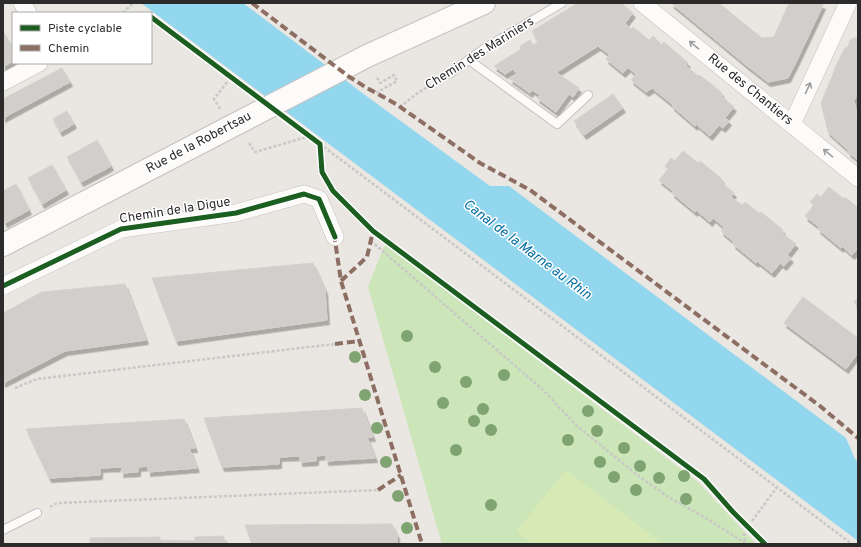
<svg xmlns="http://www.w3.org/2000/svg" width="861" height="547" font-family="Overpass,sans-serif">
	<defs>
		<filter id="shadow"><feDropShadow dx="2.5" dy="4.5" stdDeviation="0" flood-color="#0004"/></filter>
	</defs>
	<rect width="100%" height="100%" fill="#eae6e1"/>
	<path fill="#cce6b9" d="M385,244L698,482L756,544H442L368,287Z"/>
	<path fill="#d7eab6" d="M566,470L663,544H533L516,531Z"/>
	<path fill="#92d7ee" d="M141,3H243L369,98L490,186H509L846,438L855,459L858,462V541Z"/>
	<path fill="#d1cecb" stroke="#d5d2cd" filter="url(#shadow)" d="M578,3H621L633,13L622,27L600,8L540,45L532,31Z
		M671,3H719L731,13L711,36Z
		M789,3H818L823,5L797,60L780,52L784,42L774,37Z
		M600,8L622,27L625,23L631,29L610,55L598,46L557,72L540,45Z
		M731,13L757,34L750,42L759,50L746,65L711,36Z
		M633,27L649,40L653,36L662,45L657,51L670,62L677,53L688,63L652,88L611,53Z
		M3,31L13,49V61L3,67Z
		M757,34L762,38L774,37L784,42L780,52L797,60L788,78L768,82L746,65L759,50L750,42Z
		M854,38H858V76L836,66L845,48L848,47L850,40Z
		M530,40L533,45L538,42L557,73L579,88L573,97L569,94L556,112L537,98L540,95L532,90L530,93L510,79L517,74L513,69L505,74L494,66L521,49L520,46Z
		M664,42L678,54L677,53L670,62L657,51Z
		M611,53L627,66L628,68L623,73L606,59Z
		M685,65L698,76L699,75L710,83L722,93L720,95L734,107L710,136L696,124L695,126L672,106L673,105L652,88Z
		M836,66L858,76V87L833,74Z
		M62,68L70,82L3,118V99Z
		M636,74L652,88L646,92L631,80Z
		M833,74L858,87V92L854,101L858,119V140L849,151L828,132L821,103Z
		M613,94L623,108L584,135L574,121Z
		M67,111L74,124L60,132L53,119Z
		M726,118L729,121L723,128L719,125Z
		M97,140L111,166L106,169L92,143Z
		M858,140V160L848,152Z
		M92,143L106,169L81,182L67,157Z
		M683,151L698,163L700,161L722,179L720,181L733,192L709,221L696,210L695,212L672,193L673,191L659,180Z
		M671,158L675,161L668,169L665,166Z
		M52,165L66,190L42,204L28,178Z
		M16,184L29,210L5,223L3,219V191Z
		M829,187L844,199L845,197L858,208V249L852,255L842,246L841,248L818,229L819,227L805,216Z
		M733,192L734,193L731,197L742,205L745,202L746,203L722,232L721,231L724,227L713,218L710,222L709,221Z
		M817,194L821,197L814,205L810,202Z
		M746,203L759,213L761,212L771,220L783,230L781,232L796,244L772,273L757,261L756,263L733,244L734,242L722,232Z
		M787,255L791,258L784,266L780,263Z
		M313,263L325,290L327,320L176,341L152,278Z
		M125,284L146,340L65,351L3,383V313L42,292Z
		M803,297L858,338V353L846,369L784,323Z
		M858,297V306L854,302Z
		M362,408L373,437H367L375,458L326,461V455L316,456V461L300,462V456L279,457V464L222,467L204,418Z
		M184,419L195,448H189L197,468L148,472V466L138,467V472L121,473L122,467L100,468V475L49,478L26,429Z
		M392,524L397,535V544H252L245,525Z
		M223,536L226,544H90V538L160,537V540L194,541L195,537Z"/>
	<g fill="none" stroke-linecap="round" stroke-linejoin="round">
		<defs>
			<path id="lane" d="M469,60L557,124L588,95
				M449,74L485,48L562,3
				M3,530L37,513"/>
			<path id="street" d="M22,3L28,13
				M642,3L858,178
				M3,82L39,63
				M792,124L848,3
				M3,286L121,229L236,213L304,194L319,199L335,237"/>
			<path id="secondary" d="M3,245L367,56L484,3"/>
		</defs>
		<use href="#lane" stroke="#c3c2c2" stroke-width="10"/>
		<use href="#street" stroke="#c3c2c2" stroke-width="18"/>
		<use href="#secondary" stroke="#c3c2c2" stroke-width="24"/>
		<path stroke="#c8c8c7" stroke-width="2.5" stroke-dasharray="3 2" stroke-linecap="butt" d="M123,13L133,3
			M376,93L397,81L394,75L380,83L376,76
			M400,107L419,92L437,82
			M220,109L214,99L231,77
			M249,143L255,152L310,136
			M320,144L852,544
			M371,241L542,389L576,425L610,453L641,478L670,498L709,520L745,543
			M15,388L37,379L335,344
			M50,507L57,503L378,490
			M752,521L777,487
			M744,533L745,544"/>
		<use href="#lane" stroke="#fcfbfa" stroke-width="8"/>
		<use href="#street" stroke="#fcfbfa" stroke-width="17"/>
		<use href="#secondary" stroke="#fcfbfa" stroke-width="22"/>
		<path stroke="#8d6e63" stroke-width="4" stroke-dasharray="8 4" stroke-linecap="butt" d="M252,3L348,76L367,88L396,104L480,163L530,190L820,406L858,438
			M334,234L341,281L422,544
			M341,281L367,257L373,231
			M335,344L360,341
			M378,490L401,475"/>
		<defs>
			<path id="cycleway" d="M151,17L320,144L322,172L333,191L373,231L704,479L733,512L765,544
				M3,286L121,229L236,213L304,194L319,199L335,237"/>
		</defs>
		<use href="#cycleway" stroke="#fff" stroke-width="8"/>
		<use href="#cycleway" stroke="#1b5e20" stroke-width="5"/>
	</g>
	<g fill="#80a372">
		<circle cx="407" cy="336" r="6"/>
		<circle cx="355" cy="357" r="6"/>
		<circle cx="435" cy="367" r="6"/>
		<circle cx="504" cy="375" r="6"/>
		<circle cx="466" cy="382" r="6"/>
		<circle cx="365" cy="395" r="6"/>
		<circle cx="443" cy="403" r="6"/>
		<circle cx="483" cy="409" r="6"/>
		<circle cx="588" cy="411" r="6"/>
		<circle cx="474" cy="421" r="6"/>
		<circle cx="377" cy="428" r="6"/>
		<circle cx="491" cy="430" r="6"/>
		<circle cx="597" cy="431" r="6"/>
		<circle cx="568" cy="440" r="6"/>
		<circle cx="624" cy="448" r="6"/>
		<circle cx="456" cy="450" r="6"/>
		<circle cx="386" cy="462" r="6"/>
		<circle cx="600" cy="462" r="6"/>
		<circle cx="640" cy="466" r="6"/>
		<circle cx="684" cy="476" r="6"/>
		<circle cx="614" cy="477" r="6"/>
		<circle cx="659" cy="478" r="6"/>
		<circle cx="636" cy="490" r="6"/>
		<circle cx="398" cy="496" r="6"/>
		<circle cx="686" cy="499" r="6"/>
		<circle cx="491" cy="505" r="6"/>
		<circle cx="407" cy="528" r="6"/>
	</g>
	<defs><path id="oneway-shaft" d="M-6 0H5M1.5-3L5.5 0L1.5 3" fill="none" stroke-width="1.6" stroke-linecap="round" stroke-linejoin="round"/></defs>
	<g stroke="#9e9d9d">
		<use href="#oneway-shaft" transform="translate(694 45) rotate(-141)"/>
		<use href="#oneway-shaft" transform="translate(808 88) rotate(-65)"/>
		<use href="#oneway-shaft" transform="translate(828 153) rotate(-141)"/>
	</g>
	<g text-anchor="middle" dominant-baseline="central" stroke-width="3" stroke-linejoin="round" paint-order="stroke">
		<g font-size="13" fill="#2b2b2b" stroke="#fff">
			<text transform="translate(480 54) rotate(-32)">Chemin des Mariniers</text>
			<text transform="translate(750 90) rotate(39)">Rue des Chantiers</text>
			<text transform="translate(199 143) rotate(-28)">Rue de la Robertsau</text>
			<text transform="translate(175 211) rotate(-9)">Chemin de la Digue</text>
		</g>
		<g font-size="14" font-style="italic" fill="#086fa3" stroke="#fff">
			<text transform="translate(527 250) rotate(37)">Canal de la Marne au Rhin</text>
		</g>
	</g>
	<rect width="861" height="547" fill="none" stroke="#2b2b2b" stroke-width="8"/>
	<rect x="12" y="12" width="140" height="52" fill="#ffffff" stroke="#aaaaaa"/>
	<rect x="20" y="25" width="20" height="6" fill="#1b5e20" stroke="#aaaaaa"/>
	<text x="48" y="32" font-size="12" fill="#2b2b2b">Piste cyclable</text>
	<rect x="20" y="45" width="20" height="6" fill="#8d6e63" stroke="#aaaaaa"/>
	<text x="48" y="52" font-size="12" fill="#2b2b2b">Chemin</text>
</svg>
